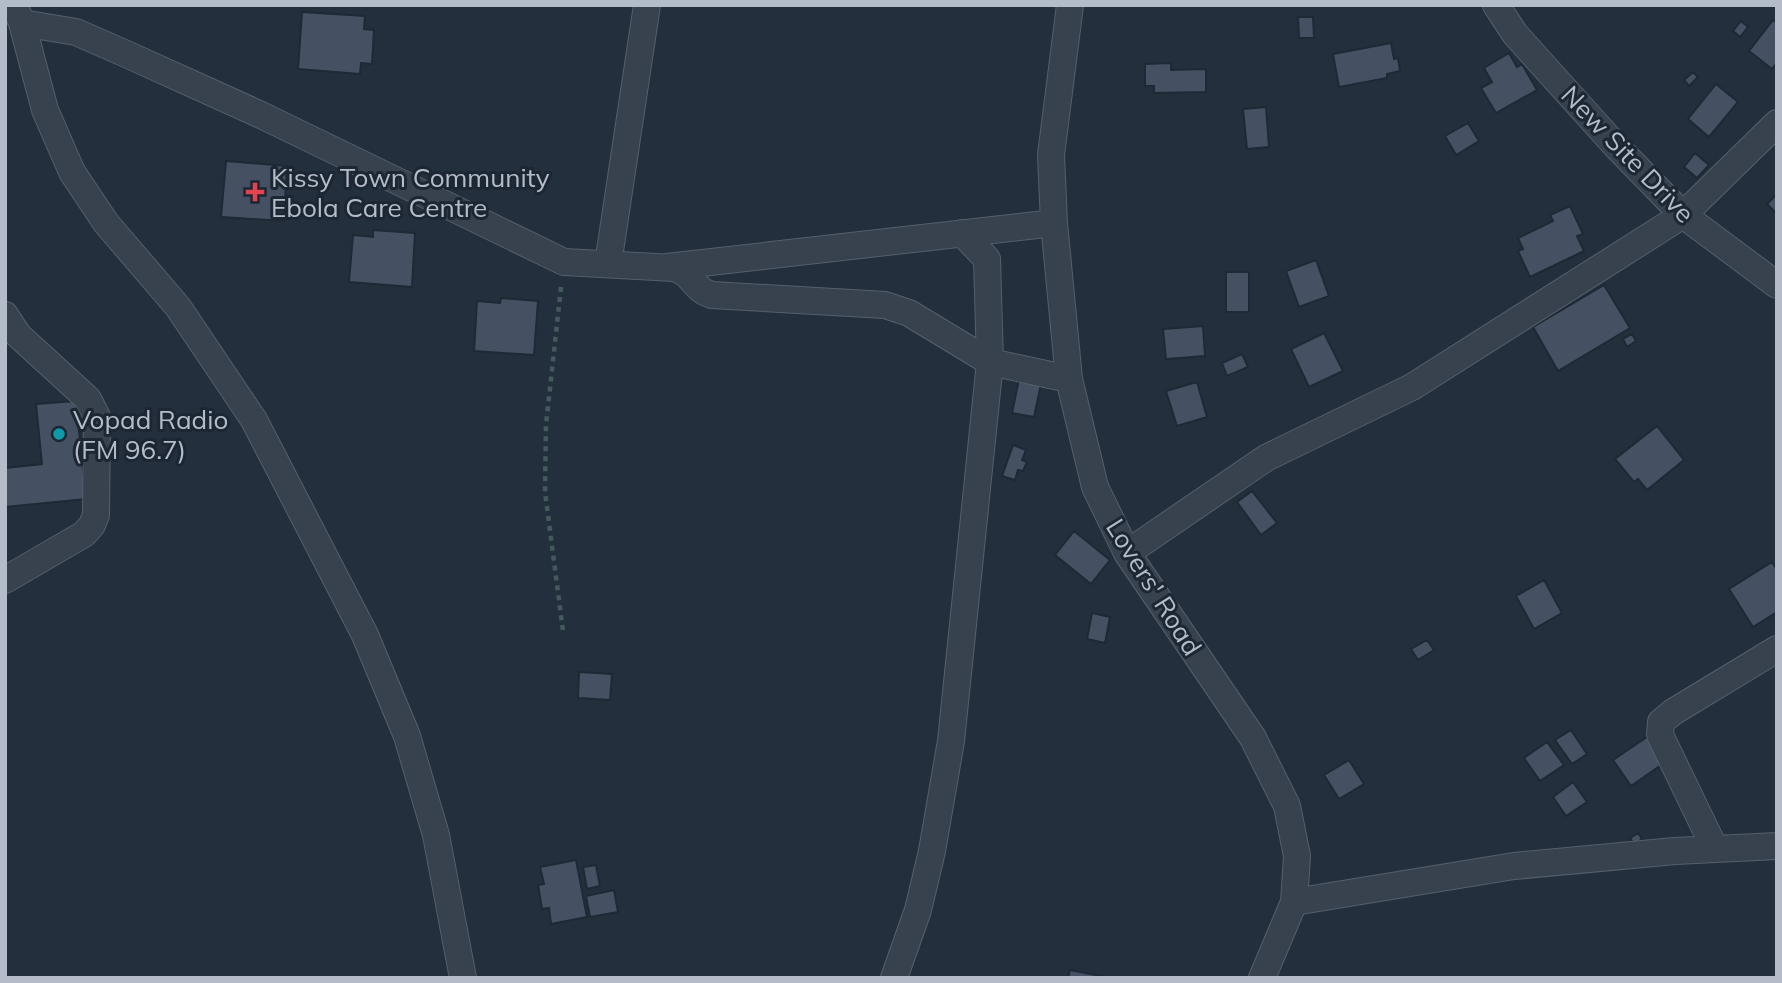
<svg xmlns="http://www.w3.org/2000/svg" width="1782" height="983" font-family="Mulish,sans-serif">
	<rect width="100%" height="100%" fill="#242f3e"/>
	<path fill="#455162" stroke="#1f2835" stroke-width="2" d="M302,12L365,16L364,29L374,30L372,64L361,63L360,74L298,69Z
		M1298,17H1313L1314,38H1299Z
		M1773,20L1777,23V63L1772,69L1749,51Z
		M1741,21L1748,27L1740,37L1733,31Z
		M1391,43L1394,59L1398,58L1400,71L1387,74V78L1339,87L1333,54Z
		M1509,53L1517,67L1522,64L1537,90L1496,113L1481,88L1492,82L1484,68Z
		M1171,63V70L1206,69V92L1154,93V86H1145V64Z
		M1693,72L1698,77L1689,86L1684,80Z
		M1716,84L1738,102L1709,137L1688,119Z
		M1266,107L1269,147L1247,149L1243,109Z
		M1468,123L1479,141L1456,155L1445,136Z
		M1695,153L1709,165L1697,178L1684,167Z
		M226,161L287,166L284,221L221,217Z
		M1777,194V214L1767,204Z
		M1570,206L1583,234L1577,236L1584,251L1530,277L1518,251L1523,249L1518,238L1553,221L1550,215Z
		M373,230L415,233L412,287L349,282L353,235L373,237Z
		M1316,260L1329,296L1299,307L1286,271Z
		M1226,272H1249V312H1226Z
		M1604,285L1630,328L1558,371L1533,327Z
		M501,298L538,301L534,355L474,351L477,301L500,303Z
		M1203,326L1205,356L1166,359L1163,329Z
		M1324,333L1343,371L1309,387L1291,349Z
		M1632,334L1636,341L1627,347L1623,339Z
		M1242,354L1248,367L1227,376L1222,363Z
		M1019,379L1041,384L1034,417L1012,413Z
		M1197,382L1207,417L1177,426L1166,391Z
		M76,401L86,499L5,507V468L42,464L36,404Z
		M1657,426L1684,460L1647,490L1638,479L1634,482L1615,459Z
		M1013,445L1026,450L1022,460L1027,462L1023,471L1018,470L1015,480L1002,476Z
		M1252,491L1277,523L1261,535L1237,502Z
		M1074,531L1110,560L1091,584L1055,555Z
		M1772,562L1777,570V612L1753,627L1729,589Z
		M1544,580L1562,613L1534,629L1516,596Z
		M1092,613L1110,617L1105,643L1087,639Z
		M1427,640L1434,650L1418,660L1411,649Z
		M579,672L612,674L610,700L578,698Z
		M1571,730L1587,754L1572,764L1555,740Z
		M1647,737L1664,763L1631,786L1613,760Z
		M1547,742L1564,765L1540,781L1524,758Z
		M1349,760L1364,784L1339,799L1324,775Z
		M1573,782L1587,802L1566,816L1553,797Z
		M1638,833L1642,839L1634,844L1630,838Z
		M576,860L587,917L551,924L549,908L542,909L538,885L544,884L540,867Z
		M596,865L600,886L587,889L583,867Z
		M614,890L618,912L590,917L586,896Z
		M1070,970L1106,977V978H1068Z"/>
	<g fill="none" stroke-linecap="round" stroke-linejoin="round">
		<defs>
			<path id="minor" d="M14,5L22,23L45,110L72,172L106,223L178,307L254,420L365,635L407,736L436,835L463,978
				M1070,5L1051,155L1054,223L1069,379L1095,487L1127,553L1253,738L1287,806L1297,856L1294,902L1262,978
				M1496,5L1515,34L1615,145L1683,215L1777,285
				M22,23L76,32L124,53L261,115L564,262L674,268C694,274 692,289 712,295L885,305L909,313L990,362L1069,379
				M608,264L647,5
				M667,267L1054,223
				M5,315L18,335L88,399L97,417L96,515L92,525L84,534L5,580
				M1127,553L1266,458L1412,387L1683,215L1777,123
				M1715,849L1660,735L1661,722L1673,712L1777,649
				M1294,902L1514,866L1675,851L1777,846
				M894,978L918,910L932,851L951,741L990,362L987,259L962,233"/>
		</defs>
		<use href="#minor" stroke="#565f6c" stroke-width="28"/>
		<path stroke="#44595c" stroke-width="4.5" stroke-dasharray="5 5" stroke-linecap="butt" d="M561,287L546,425L545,492L563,631"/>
		<use href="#minor" stroke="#38414e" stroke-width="26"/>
	</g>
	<path fill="#e0444e" stroke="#1d2633" stroke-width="2.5" d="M251.5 181.5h7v7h7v7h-7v7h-7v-7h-7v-7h7z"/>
	<circle fill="#0f9aa8" stroke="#1d2633" stroke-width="2.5" cx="59" cy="434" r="7"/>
	<g text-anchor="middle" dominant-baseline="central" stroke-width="6" stroke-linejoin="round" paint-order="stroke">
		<g font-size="26" fill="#b4bcc9" stroke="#1d2633">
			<text transform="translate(1628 154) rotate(46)">New Site Drive</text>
			<text transform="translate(1154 587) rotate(58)">Lovers' Road</text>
		</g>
		<g font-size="26" fill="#b4bcc9" stroke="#1d2633" text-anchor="start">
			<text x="271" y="177">Kissy Town Community<tspan x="271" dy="30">Ebola Care Centre</tspan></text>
			<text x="73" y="419">Vopad Radio<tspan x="73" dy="30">(FM 96.7)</tspan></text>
		</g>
	</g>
	<rect width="1782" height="983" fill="none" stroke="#b4bcc9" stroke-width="14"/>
</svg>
